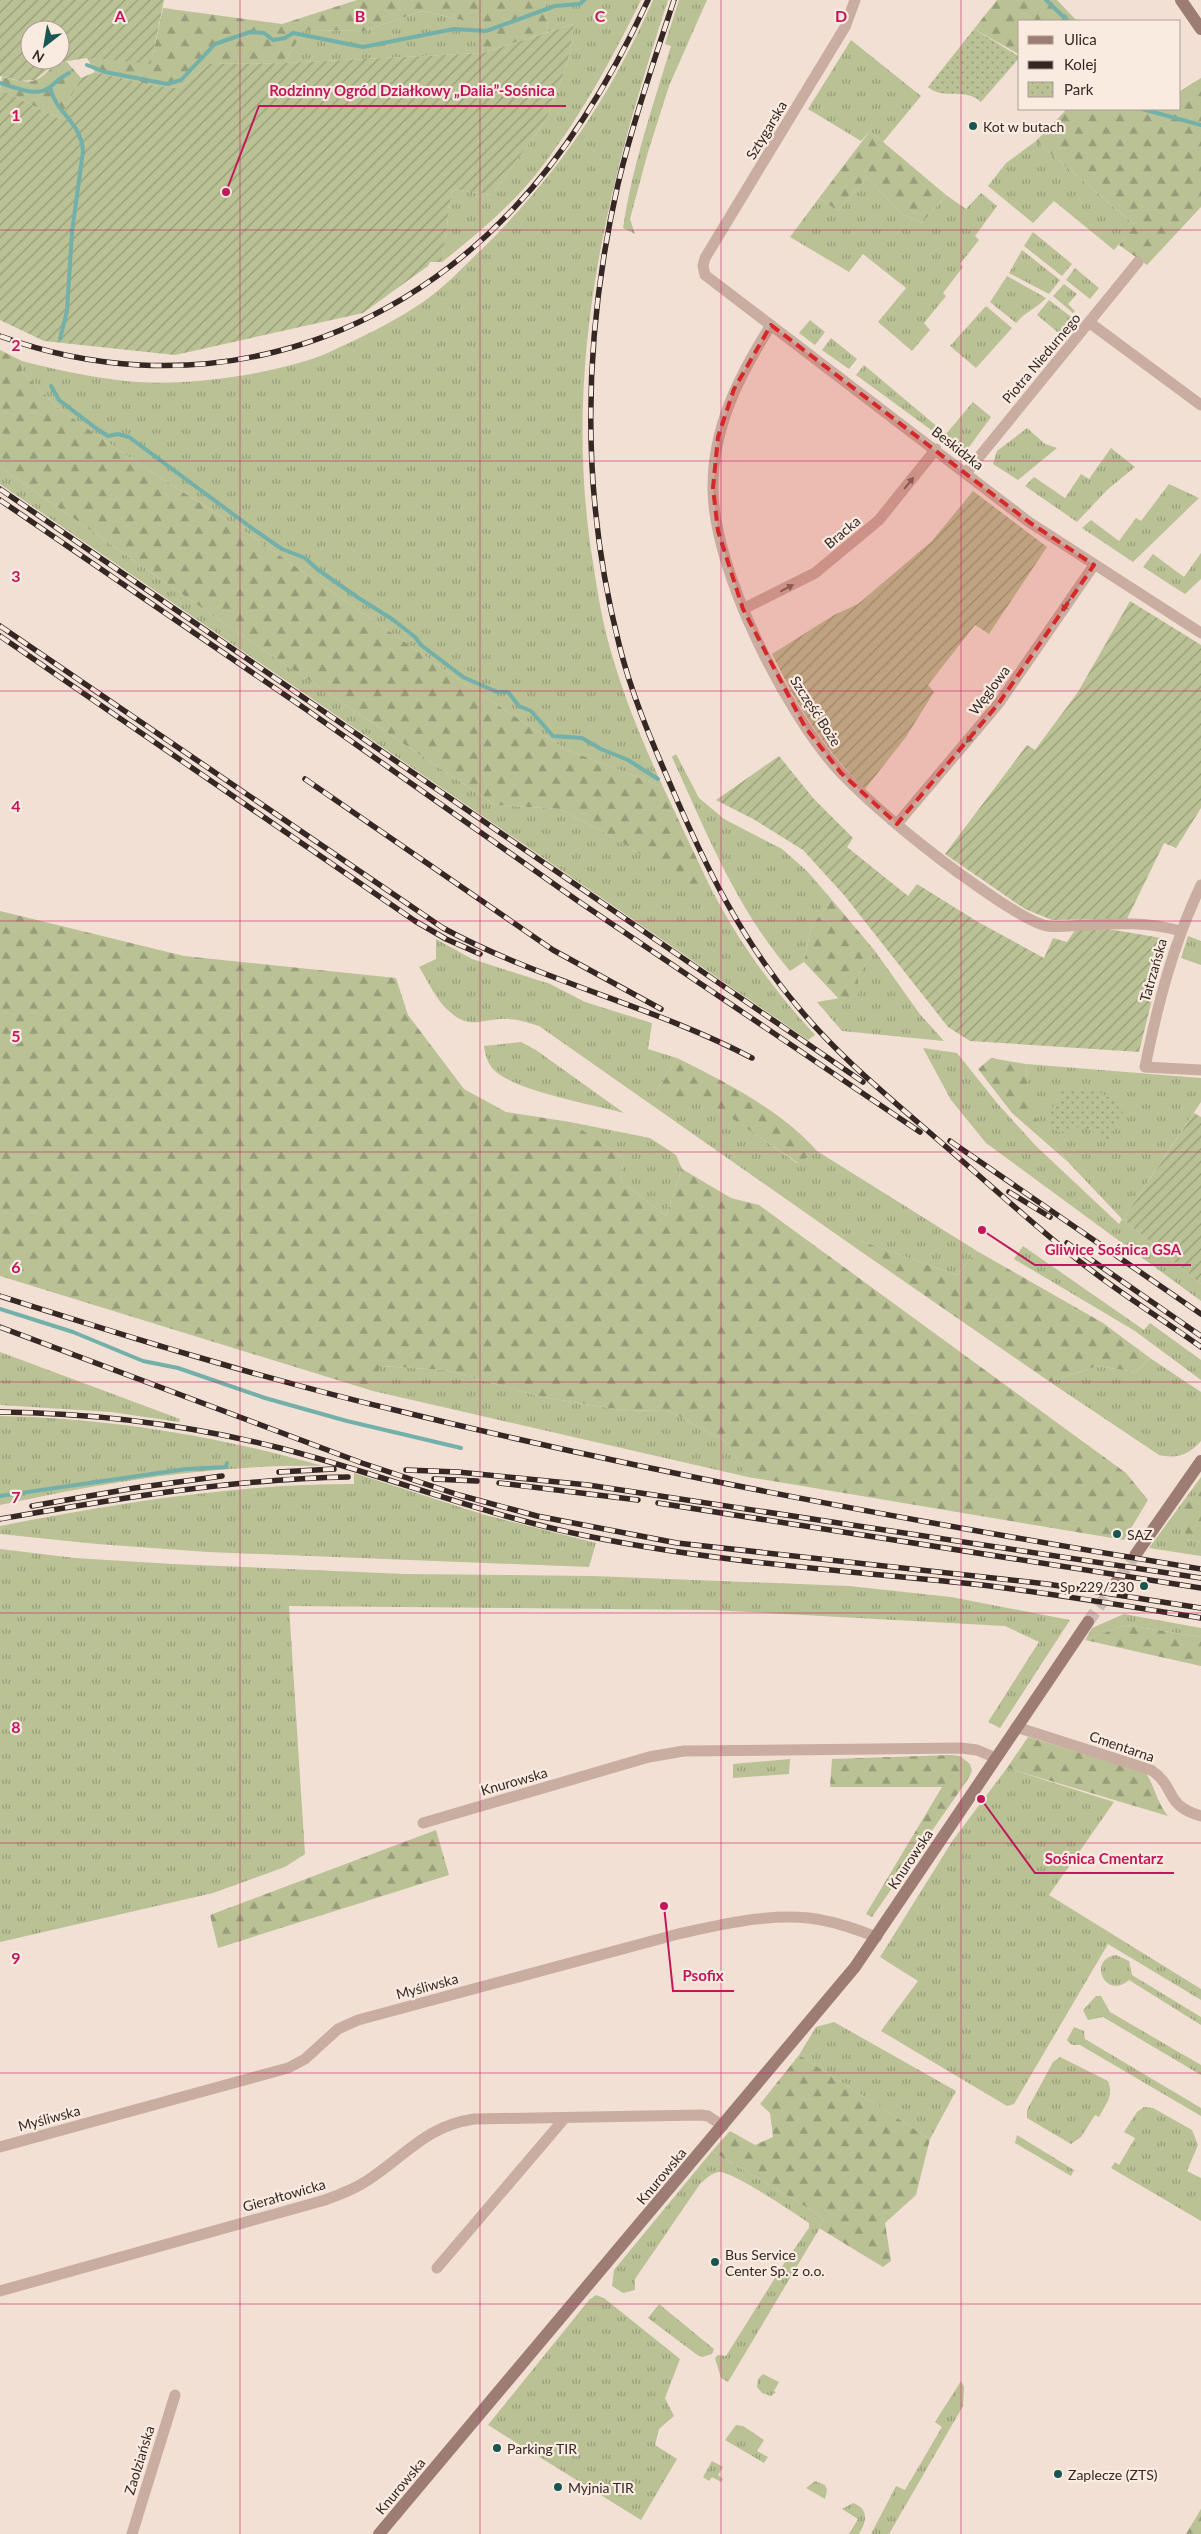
<svg xmlns="http://www.w3.org/2000/svg" width="1201" height="2534" font-family="Lato,sans-serif">
	<defs>
		<pattern id="grass-tufts" width="24" height="20" patternUnits="userSpaceOnUse" patternTransform="scale(1.25)"><rect width="24" height="20" fill="#b9c195"/><path d="M3 7l-1-3M5 7V3M7 7l1-3M15 17l-1-3M17 17v-4M19 17l1-3" fill="none" stroke="#979d79"/></pattern>
		<pattern id="forest-firs" width="22" height="20" patternUnits="userSpaceOnUse" patternTransform="scale(1.25)"><rect width="22" height="20" fill="#b9c195"/><path d="M5 1l3.5 6h-7zM16 11l3.5 6h-7z" fill="#979d79"/></pattern>
		<pattern id="park-dots" width="8" height="8" patternUnits="userSpaceOnUse" patternTransform="scale(1.25)"><rect width="8" height="8" fill="#b9c195"/><path d="M2 2h.1M6 6h.1" fill="none" stroke="#979d79" stroke-width="1.8" stroke-linecap="round"/></pattern>
		<pattern id="garden-furrows" width="10" height="10" patternUnits="userSpaceOnUse" patternTransform="scale(1.25)"><rect width="10" height="10" fill="#b9c195"/><path d="M-1 1l2-2M0 10L10 0M9 11l2-2" fill="none" stroke="#979d79"/></pattern>
	</defs>
	<rect width="100%" height="100%" fill="#f2e0d5"/>
	<path fill="url(#grass-tufts)" d="M545,0H641C611,61 579,120 537,173C511,206 475,236 442,262L452,189L492,195L546,120L568,61L574,24L548,32Z
		M653,0H668C607,186 561,366 593,563C598,595 603,627 613,658C626,703 644,745 663,787L565,749L474,690L256,539L136,462L58,408L21,370L22,361C53,369 85,376 117,380C175,388 256,377 312,359C325,355 337,348 349,343C374,331 400,318 423,302C445,287 464,266 483,248C559,173 610,97 653,0Z
		M679,0H707L669,86L648,152L630,219L635,234L623,228C632,166 653,106 671,46L665,44Z
		M422,11L485,25L482,53L284,63L304,30L364,31Z
		M851,40L921,96L883,142L870,131L861,141L808,109Z
		M1036,141L1135,225L1114,250L1054,201L1033,223L988,186L1006,163Z
		M867,177L902,214L922,223L946,195L966,209L981,193L997,206L975,236L979,240L960,264L963,267L943,293L946,296L924,323L930,330L912,351L878,322L906,288L863,254L849,272L790,237L819,198L838,211Z
		M1033,232L1072,264L1062,276L1024,246Z
		M1022,250L1060,280L1049,294L1009,273Z
		M1075,268L1099,288L1090,299L1066,280Z
		M1007,276L1046,298C1036,309 1026,311 1016,323L990,302Z
		M1064,284L1077,294L1068,304L1075,311L1073,313L1053,296Z
		M1049,300L1074,319L1061,335L1037,315Z
		M986,306L1012,328L976,368L950,346Z
		M810,320L825,332L815,345L799,333Z
		M831,338L857,359L849,369L822,350Z
		M864,365L946,434L973,402L991,417L964,454L856,375Z
		M1027,428L1045,444L1057,448L1018,480L993,464L997,451Z
		M1111,448L1135,467L1107,490L1077,522L1025,486L1034,477L1065,498L1081,474L1089,479Z
		M0,467L222,622L495,805L560,809L623,843L695,890L705,876C733,935 771,987 815,1035L808,1040L0,484Z
		M1169,484L1199,498L1133,562L1082,528L1091,520L1119,541L1136,518L1141,521Z
		M1201,553V579L1185,594L1143,567L1153,554L1184,577Z
		M676,754L699,798L724,819L782,849L807,871L832,900L811,927L804,962L790,971C737,909 705,830 672,757Z
		M1188,936L1201,941V965L1181,958Z
		M436,939L472,959L550,984L585,1002L652,1023L648,1049L677,1058L657,1091L699,1095L797,1163L817,1151L977,1251L957,1275L861,1241L853,1246L539,1026C527,1022 514,1018 501,1019C480,1020 469,1029 450,1012C437,1002 428,981 419,967L436,959Z
		M875,951L919,1013L944,1041L842,1031L817,1002L858,995V975Z
		M521,1042L536,1050L624,1113C594,1105 510,1090 492,1068C487,1061 485,1054 484,1046Z
		M923,1048L957,1053L997,1103L1036,1146L1119,1224L1122,1219L1069,1163L1037,1125L1028,1098L1026,1064L1201,1078V1102L1123,1219L1201,1284V1301L986,1143L951,1100Z
		M570,1122L650,1138L676,1155L682,1169L666,1216L620,1180L624,1158Z
		M1023,1246L1144,1330L1150,1323L1201,1360V1380L1135,1331L1014,1259Z
		M0,1352L180,1419L179,1422L111,1412L0,1405Z
		M1150,1358L1201,1392V1441C1188,1455 1178,1459 1159,1455L1050,1382L1097,1366L1136,1372Z
		M379,1366L445,1370L542,1397L628,1411L667,1410L725,1441L748,1477L373,1391Z
		M0,1416C109,1418 217,1436 323,1466C214,1464 106,1482 0,1505Z
		M354,1473L485,1515L596,1543L589,1567L208,1552L97,1544L0,1534V1526C118,1503 234,1484 354,1484Z
		M1201,1477V1491H1199L1186,1539L1201,1542V1556L1149,1548Z
		M0,1549L75,1558L173,1564L405,1574L593,1576L849,1586L951,1597L1070,1620L1000,1728L988,1722L1039,1642L1005,1626L712,1610L289,1606L305,1854L285,1867L213,1893L0,1942Z
		M1124,1614L1201,1628V1637L1126,1625L1085,1640L1092,1628Z
		M790,1759L789,1774L733,1778V1764Z
		M1007,1768L1114,1802L1049,1895L1201,1989V2000L1108,1944L1014,2104L1007,2106L881,2031L918,1981L880,1957L953,1840Z
		M1116,1955L1129,1961L1132,1975L1201,2017V2025L1129,1980C1105,2001 1087,1959 1116,1955Z
		M1096,1996H1101L1110,2012L1201,2065V2075L1103,2017L1088,2020L1083,2010Z
		M834,2022L956,2091L930,2139L799,2055L816,2027Z
		M1074,2027L1084,2031L1085,2039L1201,2108V2116L1080,2045C1074,2045 1071,2046 1067,2040Z
		M1060,2057L1108,2081C1114,2097 1106,2103 1099,2117L1095,2115L1081,2137L1071,2144L1027,2118V2110L1053,2062Z
		M1144,2107L1153,2108L1192,2130L1198,2145L1187,2171L1201,2178V2221L1111,2168L1115,2162L1119,2165L1135,2138L1124,2132L1137,2112Z
		M1017,2135L1074,2170L1071,2176L1015,2143Z
		M712,2151L818,2214L824,2221L728,2382L721,2378L715,2358L718,2355L726,2356L785,2262L809,2228V2223C793,2212 735,2173 720,2172C712,2172 706,2179 700,2184L635,2279V2290L623,2293L612,2286L614,2270Z
		M596,2295L604,2298L680,2359L665,2398L674,2416L659,2429L655,2445L677,2459L641,2520L488,2425L589,2300Z
		M659,2304L714,2349L712,2354L702,2357L696,2354L648,2318Z
		M763,2374L779,2382L774,2391L776,2392L771,2396L762,2393L757,2387L758,2379Z
		M961,2381L964,2387L963,2406L889,2534H871L896,2486L905,2490L942,2427L935,2422Z
		M736,2425L743,2426L764,2440L757,2451L768,2457L764,2463L725,2440Z
		M712,2461L723,2467L718,2475L723,2479L721,2482L712,2477L709,2481L703,2477Z
		M815,2481L825,2485L827,2490L825,2499L806,2488Z
		M853,2503C869,2509 867,2521 859,2534H849L858,2519L842,2509Z"/>
	<path fill="url(#forest-firs)" d="M357,0H545L548,32L482,53L484,25L422,11L364,31L304,30L284,63L209,64L179,88L151,85L95,72L87,58L151,63L163,8L282,24Z
		M997,0H1057L1077,21H1020V55L974,29Z
		M66,61L81,78L60,119L0,89L2,77C12,79 25,84 35,80C48,76 49,64 66,61Z
		M1201,78V207L1147,265L1119,245L1134,224L1036,141L1065,111L1064,109H1180V91Z
		M870,131L946,195L922,223L902,214L867,177L838,211L819,198Z
		M0,350L22,361L21,370L58,408L136,462L256,539L474,690L565,749L663,787L705,876L695,891L623,843L560,809L495,805L222,622L0,467Z
		M832,900L875,951L858,975V995L839,999L804,962L811,927Z
		M0,911L184,956L396,978L408,1015L464,1089L506,1112L570,1122L624,1158L620,1180L666,1216L682,1169L731,1198L759,1205L1126,1473L1148,1500L1124,1540L748,1477L725,1441L667,1410L628,1411L542,1397L445,1370L380,1366L373,1391L0,1276Z
		M677,1058C725,1082 781,1110 817,1151L798,1163L699,1096L679,1109L657,1091Z
		M991,1058L1026,1064C1029,1117 1036,1123 1069,1163L1012,1113L978,1069Z
		M861,1241L957,1275L977,1251L1103,1323L1150,1358L1136,1372L1097,1366L1050,1382L853,1246Z
		M1199,1491H1201V1542L1186,1539L1183,1507Z
		M1126,1625L1201,1637V1666L1085,1640Z
		M1028,1737L1146,1773C1155,1787 1157,1803 1168,1816L1007,1768Z
		M951,1755L960,1756L970,1764L972,1771L968,1779L872,1917L866,1914L942,1787H830L832,1759Z
		M436,1830L449,1875L218,1948L210,1915Z
		M799,2055L930,2139L916,2195L885,2223L891,2261L883,2267L819,2228L824,2221L818,2214L712,2151L730,2131L755,2145L773,2137L770,2113L760,2104Z
		M1201,2509V2534H1186Z"/>
	<path fill="url(#park-dots)" d="M974,29L1020,57L981,102C962,86 944,101 928,87Z
		M1060,1089H1093L1126,1106L1108,1140L1080,1125C1056,1148 1036,1113 1060,1102Z"/>
	<path fill="url(#garden-furrows)" fill-rule="evenodd" d="M0,0H164L151,64L87,58L55,63L35,80L20,81L0,76ZM30,30H60V60H30Z
		M574,24L568,61L546,120L492,195L452,189L442,262H430L428,266L363,313L175,355L44,341L0,320V89L60,119L81,78L95,72L151,85L179,88L209,64L284,63L482,53Z
		M973,491L1047,547L989,634L975,625L928,685L934,692L906,737L865,789C824,750 797,705 772,654L834,615L858,604L932,541Z
		M1130,601L1201,645V808L1176,848L1164,843L1127,919L1052,920L1025,909L945,854L1027,745L1035,750L1078,692Z
		M779,756L813,798L853,838L847,847L908,896L917,884L978,922L1044,958L1053,938L1067,942L1075,930L1108,929L1167,939L1139,1052L970,1041L948,1027L844,895L803,850L755,820L716,800Z
		M1194,1113L1201,1117V1284L1123,1219Z"/>
	<g fill="none" stroke-linecap="round" stroke-linejoin="round">
		<path stroke="#73b0a9" stroke-width="4" d="M1046,0L1068,21
			M87,65L105,72L167,84L181,80L215,44L250,32L264,33L273,40L285,38L293,33L363,47L454,29L486,31L555,6L580,4L584,0
			M0,83C14,87 37,98 50,87C58,81 59,78 69,73
			M50,87C55,113 81,121 83,151L72,232L67,311L60,339
			M1142,109L1201,125
			M51,386L59,400L97,429L108,436L118,434L129,437L253,529L282,549L305,558L317,569L357,597L392,619L415,637L421,645L463,677L497,692H508L519,706L531,711L553,736L582,738L601,749L628,760L658,779
			M0,1309L73,1332L143,1361L178,1368L265,1398L347,1421L461,1448
			M0,1496L186,1469L226,1467L227,1463"/>
		<path stroke="#ccbbb2" stroke-width="12" stroke-dasharray="12 6" stroke-linecap="butt" d="M1119,1578L1136,1554
			M1088,1622L1115,1584"/>
		<path stroke="#caada1" stroke-width="11" d="M855,0L845,27L705,258L703,266L705,275L1029,522L1201,633
			M1090,323L1201,405
			M771,325C739,376 712,428 713,490C714,571 786,714 841,773C877,810 918,843 960,874C982,889 1018,916 1043,925C1056,929 1073,925 1087,925C1118,923 1150,922 1180,931
			M966,473L1138,262
			M743,609L815,573L879,520L936,449
			M897,824L999,703L1094,565
			M1201,885C1173,944 1158,1003 1145,1067L1201,1070
			M1016,1727L1151,1770C1177,1787 1163,1805 1201,1816
			M423,1823L649,1757L684,1751L961,1748L977,1750L996,1758
			M0,2147L288,2068L305,2059L338,2029L358,2020L678,1934C723,1924 781,1910 826,1921C843,1924 860,1931 877,1937
			M437,2268L564,2119
			M0,2291L325,2200C341,2194 357,2188 371,2178C408,2153 427,2126 474,2119L701,2115L708,2116L723,2126
			M132,2534L175,2395"/>
		<path stroke="#9d7c73" stroke-width="12" d="M1181,0L1201,29
			M1136,1554L1201,1461
			M1115,1584L1119,1578
			M379,2534L855,1967L1088,1622"/>
		<defs>
			<path id="rail" d="M674,0C654,61 633,122 618,184C583,337 580,491 619,644C631,693 651,740 671,786C705,866 742,941 798,1007C839,1057 889,1097 937,1139C986,1181 1033,1225 1083,1264C1121,1294 1162,1319 1201,1347
				M0,336C186,404 380,352 514,208C571,148 613,75 648,0
				M0,489L863,1082
				M0,500L307,710L578,901L920,1132
				M0,626L443,928C541,981 653,1006 752,1058
				M0,636L415,921L446,939L480,954
				M305,779L553,950L661,1009
				M950,1141L1201,1314
				M1009,1192L1050,1217
				M1067,1243L1201,1336
				M0,1296C132,1338 264,1379 399,1411C664,1476 932,1525 1201,1569
				M0,1327L362,1463L459,1495L537,1516L677,1543L1047,1584L1201,1608
				M0,1412C94,1413 189,1425 280,1448C385,1475 485,1516 592,1537C721,1563 852,1571 982,1585C1056,1594 1128,1606 1201,1618
				M406,1470L458,1472L588,1485L1201,1578
				M279,1472L334,1469
				M434,1479L477,1481
				M499,1483L638,1500
				M658,1503L1201,1588
				M32,1506L135,1488L222,1476
				M0,1519C116,1499 230,1479 348,1477"/>
		</defs>
		<use href="#rail" stroke="#342724" stroke-width="5.5"/>
		<use href="#rail" stroke="#faebe1" stroke-width="4" stroke-dasharray="11" stroke-linecap="butt"/>
	</g>
	<defs><path id="oneway-solid" d="M-6-.8H1V-3.2L6.5 0L1 3.2V.8H-6Z" transform="scale(1.25)"/></defs>
	<g fill="#78635c">
		<use href="#oneway-solid" transform="translate(909 483) rotate(-51)"/>
		<use href="#oneway-solid" transform="translate(787 588) rotate(-28)"/>
		<use href="#oneway-solid" transform="translate(1066 605) rotate(124)"/>
		<use href="#oneway-solid" transform="translate(971 737) rotate(130)"/>
	</g>
	<path fill="#d62828" fill-opacity="0.2" stroke="#d62828" stroke-width="4" stroke-dasharray="10 6" stroke-linejoin="round" d="M771,325L1029,522L1094,565L999,703L897,824L841,773L805,727L743,609L718,531L713,488L718,437L734,389Z"/>
	<path fill="none" stroke="#c2185b" stroke-width="1" stroke-opacity="0.55" d="M240,0V2534M480,0V2534M721,0V2534M961,0V2534M0,230H1201M0,461H1201M0,691H1201M0,921H1201M0,1152H1201M0,1382H1201M0,1613H1201M0,1843H1201M0,2073H1201M0,2304H1201"/>
	<g fill="#185751" stroke="#faebe1" stroke-width="2">
		<circle cx="973" cy="126" r="5"/>
		<circle cx="1117" cy="1534" r="5"/>
		<circle cx="1144" cy="1586" r="5"/>
		<circle cx="715" cy="2262" r="5"/>
		<circle cx="497" cy="2448" r="5"/>
		<circle cx="1058" cy="2474" r="5"/>
		<circle cx="558" cy="2487" r="5"/>
	</g>
	<g text-anchor="middle" dominant-baseline="central" stroke-width="4.5" stroke-linejoin="round" paint-order="stroke">
		<g font-size="14" fill="#342724" stroke="#faebe1" text-anchor="start">
			<text x="983" y="126">Kot w butach</text>
			<text x="1127" y="1534">SAZ</text>
			<text x="1134" y="1586" text-anchor="end">Sp 229/230</text>
			<text x="725" y="2254">Bus Service<tspan x="725" dy="16">Center Sp. z o.o.</tspan></text>
			<text x="507" y="2448">Parking TIR</text>
			<text x="1068" y="2474">Zaplecze (ZTS)</text>
			<text x="568" y="2487">Myjnia TIR</text>
		</g>
		<g font-size="14" fill="#342724" stroke="#faebe1">
			<text transform="translate(766 130) rotate(-59)">Sztygarska</text>
			<text transform="translate(1041 358) rotate(-50)">Piotra Niedurnego</text>
			<text transform="translate(958 448) rotate(38)">Beskidzka</text>
			<text transform="translate(842 532) rotate(-40)">Bracka</text>
			<text transform="translate(989 690) rotate(-53)">Węglowa</text>
			<text transform="translate(816 711) rotate(57)">Szczęść Boże</text>
			<text transform="translate(1153 970) rotate(-74)">Tatrzańska</text>
			<text transform="translate(1122 1746) rotate(19)">Cmentarna</text>
			<text transform="translate(514 1781) rotate(-16)">Knurowska</text>
			<text transform="translate(910 1859) rotate(-56)">Knurowska</text>
			<text transform="translate(427 1986) rotate(-15)">Myśliwska</text>
			<text transform="translate(49 2118) rotate(-15)">Myśliwska</text>
			<text transform="translate(661 2176) rotate(-50)">Knurowska</text>
			<text transform="translate(284 2195) rotate(-16)">Gierałtowicka</text>
			<text transform="translate(139 2460) rotate(-73)">Zaolziańska</text>
			<text transform="translate(400 2486) rotate(-50)">Knurowska</text>
		</g>
	</g>
	<g font-size="16" text-anchor="middle" font-weight="bold" fill="#c2185b" stroke="#faebe1" stroke-width="4.5" stroke-linejoin="round" paint-order="stroke">
		<text x="120" y="22">A</text>
		<text x="360" y="22">B</text>
		<text x="600" y="22">C</text>
		<text x="841" y="22">D</text>
		<text x="16" y="121">1</text>
		<text x="16" y="351">2</text>
		<text x="16" y="582">3</text>
		<text x="16" y="812">4</text>
		<text x="16" y="1042">5</text>
		<text x="16" y="1273">6</text>
		<text x="16" y="1503">7</text>
		<text x="16" y="1733">8</text>
		<text x="16" y="1964">9</text>
	</g>
	<path fill="none" stroke="#c2185b" stroke-width="2" d="M226 192L259 106H566M982 1230L1035 1265H1191M981 1799L1035 1873H1174M664 1906L673 1991H734"/>
	<g fill="#c2185b" stroke="#faebe1" stroke-width="2">
		<circle cx="226" cy="192" r="5"/>
		<circle cx="982" cy="1230" r="5"/>
		<circle cx="981" cy="1799" r="5"/>
		<circle cx="664" cy="1906" r="5"/>
	</g>
	<g font-size="15" text-anchor="middle" font-weight="bold" fill="#c2185b" stroke="#faebe1" stroke-width="4.5" stroke-linejoin="round" paint-order="stroke">
		<text x="412" y="96">Rodzinny Ogród Działkowy „Dalia”-Sośnica</text>
		<text x="1113" y="1255">Gliwice Sośnica GSA</text>
		<text x="1104" y="1864">Sośnica Cmentarz</text>
		<text x="703" y="1981">Psofix</text>
	</g>
	<rect x="1018" y="20" width="162" height="90" fill="#faebe1" stroke="#ab9d95"/>
	<rect x="1028" y="36" width="25" height="8" fill="#9d7c73" stroke="#ab9d95"/>
	<text x="1064" y="45" font-size="15" fill="#342724">Ulica</text>
	<rect x="1028" y="61" width="25" height="8" fill="#342724" stroke="#ab9d95"/>
	<text x="1064" y="70" font-size="15" fill="#342724">Kolej</text>
	<rect x="1028" y="82" width="25" height="15" fill="url(#park-dots)" stroke="#ab9d95"/>
	<text x="1064" y="95" font-size="15" fill="#342724">Park</text>
	<g transform="translate(45 45) rotate(211)"><circle r="24" fill="#faebe1" stroke="#ab9d95"/>
	<path d="M0-4L9 19L0 12L-9 19Z" fill="#185751"/>
	<text y="-8" font-size="14" font-weight="bold" text-anchor="middle" fill="#342724">N</text>
	</g>
</svg>
